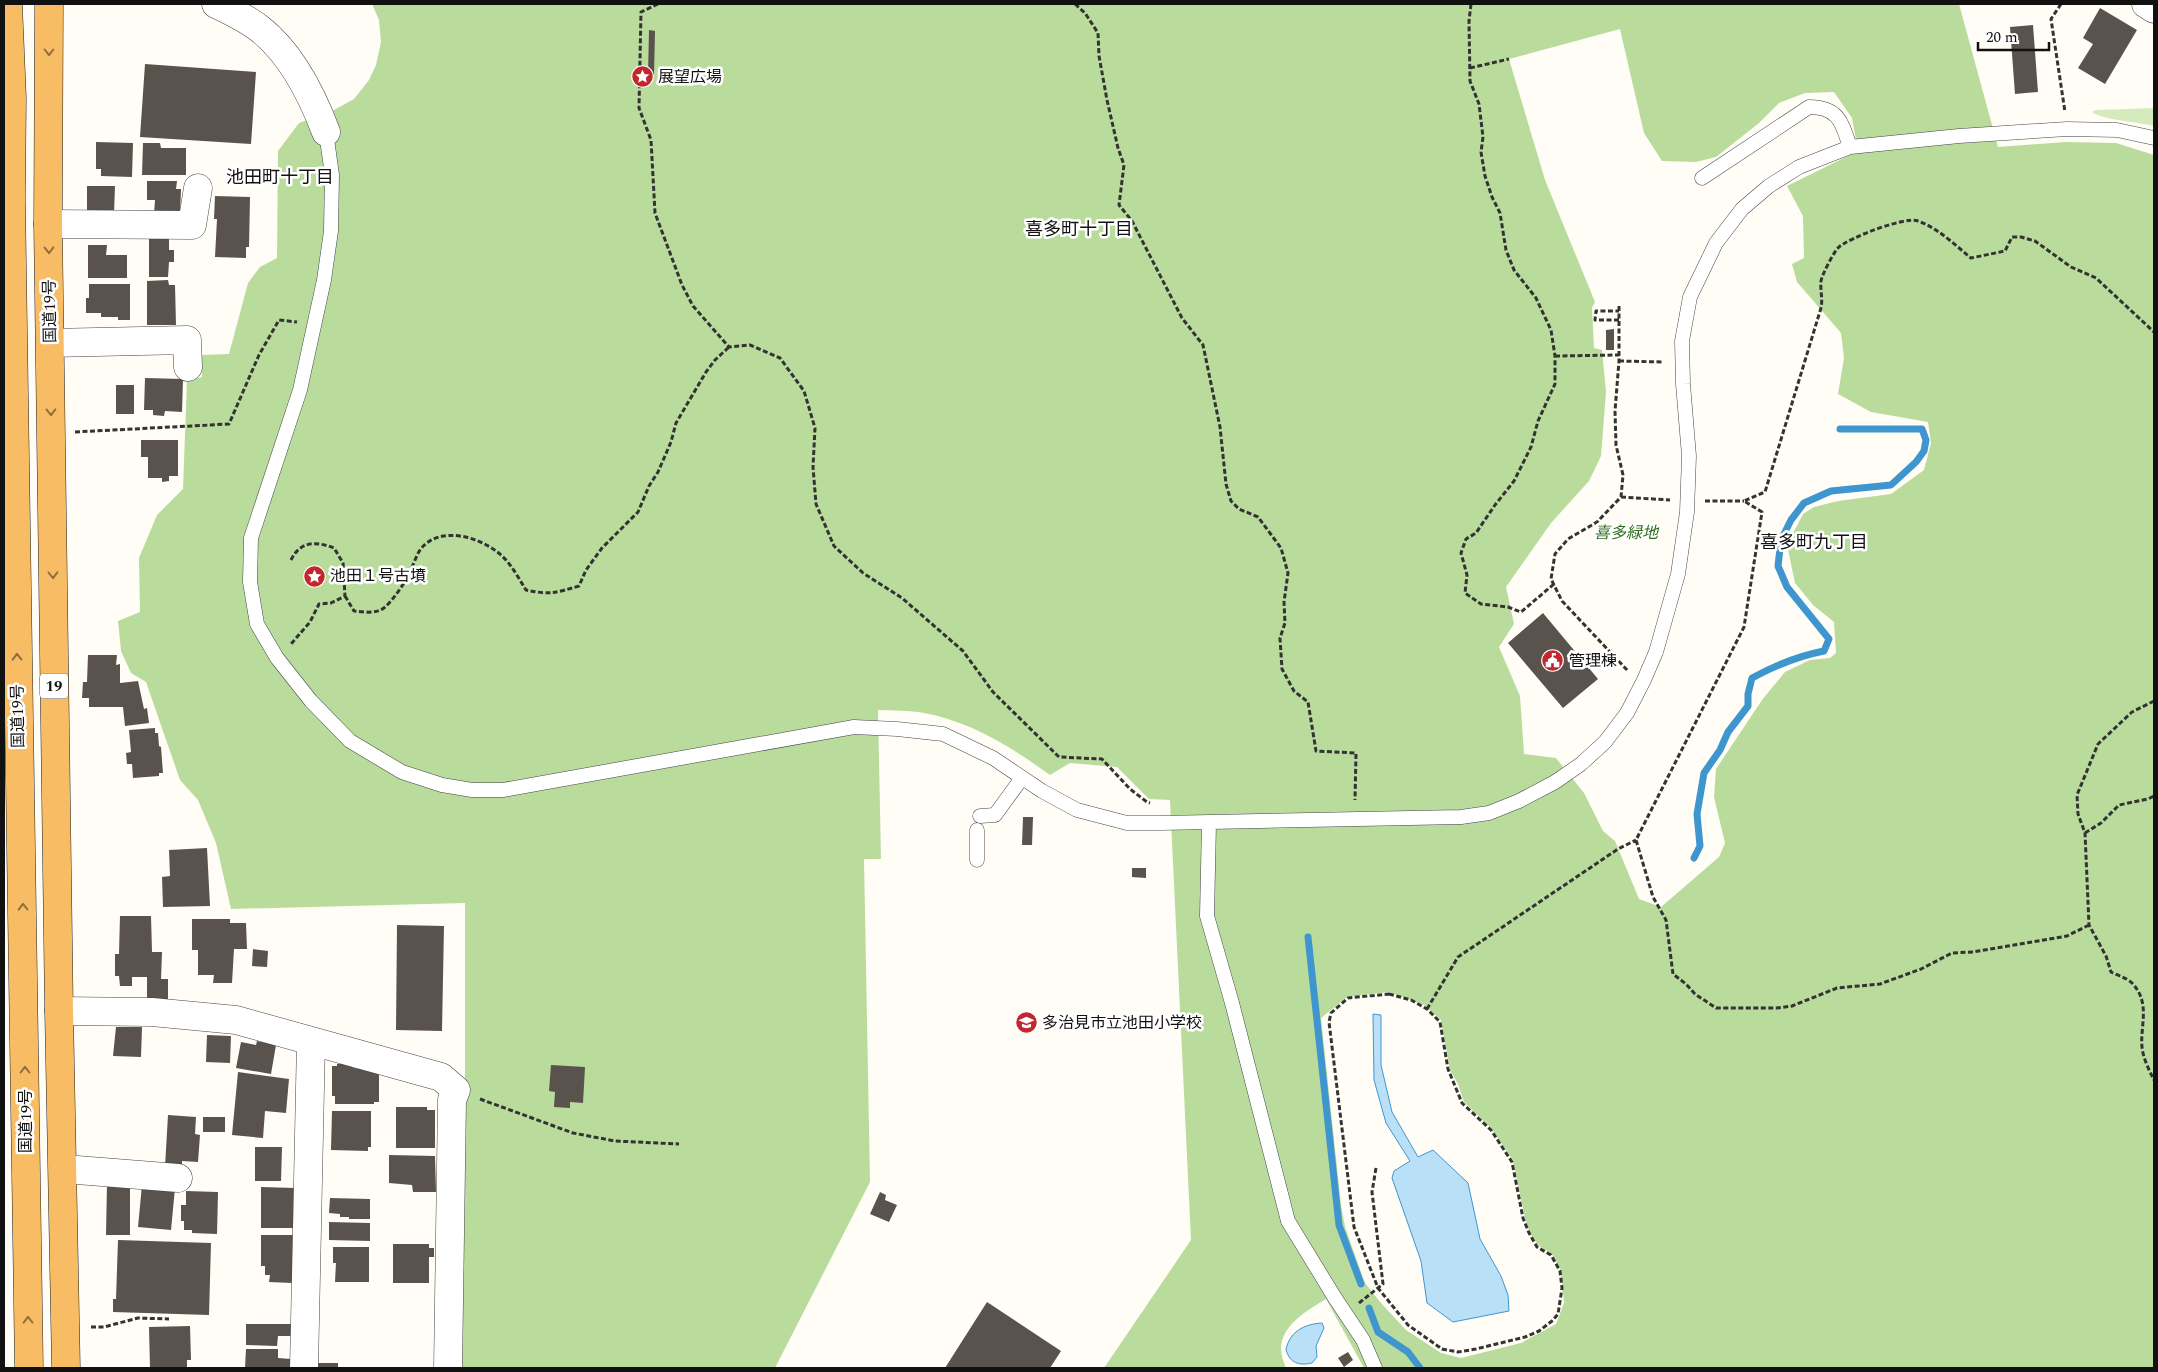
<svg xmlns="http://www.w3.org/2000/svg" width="2158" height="1372" font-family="Spectral,'Noto Sans JP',serif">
	<rect width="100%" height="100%" fill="#fffdf5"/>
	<path fill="#d5ebbd" d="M2154,108V126C2138,122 2103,120 2092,112L2096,110Z"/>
	<path fill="#b9dc9c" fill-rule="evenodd" d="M372,4H1959L1998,147L2065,142L2116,143L2154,155V1368H1364L1326,1299C1308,1310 1281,1325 1281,1349C1281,1355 1284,1363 1286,1368H1104L1191,1240L1170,800L1149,799L1117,767L1070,763L1050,775C1011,747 972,722 924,713C909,710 893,711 878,710L881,859H864L870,1182L775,1368H458L465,1080V903L231,909L216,843L198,800L180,780L146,682L131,673L121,651L118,621L140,612L139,558L157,515L183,489L187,381L202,377L201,355L229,354L248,283L260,267L277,258L278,151L299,123L334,110L354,99L369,80L376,65L381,42L379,20ZM1620,29L1644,133L1662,161L1696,162L1716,157L1759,123L1779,103L1805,93L1834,92L1852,118L1858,151L1787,186L1803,216L1804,258L1792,264L1797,282L1841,333L1844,358L1838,394L1871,412L1928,422L1931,443L1924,470L1891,494L1838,501L1814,507L1803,514L1787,545L1795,583L1813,605L1834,622L1836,653L1830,658L1810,660L1785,672L1762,700L1716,769L1714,797L1725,843L1719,857L1661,907L1639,899L1615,841L1603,831L1584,793L1556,758L1524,754L1520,696L1499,647L1514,624L1506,587L1551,523L1589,481L1601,456L1606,392L1602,350L1594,348L1592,308L1595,302L1545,180L1509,59ZM1389,992L1424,1005L1441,1020L1450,1070L1458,1084L1464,1102L1491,1128L1513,1160L1525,1218L1530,1233L1538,1245L1552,1254L1561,1270L1564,1303L1556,1324L1521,1343L1461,1358L1441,1353L1406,1330L1381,1303L1365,1283L1345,1227L1341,1205L1321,1018L1347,997Z"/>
	<path fill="#b9e0f7" stroke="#3f96cf" d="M1373,1014L1381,1015V1065L1392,1112L1418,1157L1433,1150L1468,1183L1480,1239L1501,1276L1508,1295L1509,1311L1453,1322L1427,1303L1421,1261L1392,1178L1394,1171L1410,1161L1386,1123L1374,1080Z
		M1322,1323L1324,1328L1316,1346L1317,1357L1312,1363C1299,1366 1290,1363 1286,1350C1289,1332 1304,1324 1322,1323Z"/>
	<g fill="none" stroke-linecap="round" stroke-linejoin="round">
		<path stroke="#3f96cf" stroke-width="7" d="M1694,858L1700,846L1697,814L1704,773L1720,750L1728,732L1748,706V694L1752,678C1774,666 1798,656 1824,651L1829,639L1787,587L1778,566L1781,540L1791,520L1804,503L1831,491L1891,485L1916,462L1924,451L1926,440L1922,429H1840
			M1308,937L1339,1225L1361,1284
			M1369,1308L1378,1332L1408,1352L1420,1368"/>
	</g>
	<path fill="#5a524d" d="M2100,8L2137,30L2105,84L2078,68L2093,44L2083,38Z
		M2033,25L2038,92L2015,94L2010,27Z
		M649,30L655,31L654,75H648Z
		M145,64L256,72L251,144L140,137Z
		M96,142L133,143L132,177L101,176V169H96Z
		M143,143H160L161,148H186V175H142Z
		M147,181H177L176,189H181L180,215L154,214L155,200H147Z
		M87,186H115L114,214H87Z
		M215,196L250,197L249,247H246V258L215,257L217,219H214Z
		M149,235H169V250H174V262H169L168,277H149Z
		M88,245H107L106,255H127V278H88Z
		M168,280L169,285H175L176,325H147V281Z
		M89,284H130V320H118V317H101V313H86V298H89Z
		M1614,329V350H1606V330Z
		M145,378L183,379L182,412L165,411L164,416L153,415V410H144Z
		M116,385H134V414H116Z
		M141,440H178V476H169V481L162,482V478H148V457H141Z
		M1543,613L1598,679L1563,708L1508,643Z
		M88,655H117L116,665L120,664V683L138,681L144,709L147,708L149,723L125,726L123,707H89V698H82L83,682H87Z
		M155,728V733H158L159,746L161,747L163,773H159V776L133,778L132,764H127L126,753L131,752L129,730Z
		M1023,817H1033L1032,845H1022Z
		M207,848L210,906L163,907L162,877L170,876L169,850Z
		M1132,868H1146V878L1132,877Z
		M120,916H151L152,952H162L161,979H168V1003H147V977H132V986H120L119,976H115V954H119Z
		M192,919H230V923H246L247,949H234L232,983H213L214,975H198V950H192Z
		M397,925L444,926L442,1031L396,1030Z
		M253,949L268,951L267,967L252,966Z
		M116,1027H142L141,1057L113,1056Z
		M207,1035L231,1036L230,1063L206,1062Z
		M257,1041L276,1045L271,1074L236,1068L241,1042L256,1045Z
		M337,1064H353V1068L379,1070V1102H374V1104H335V1096H332V1066H337Z
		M551,1065L585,1067L583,1103L570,1102V1108L554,1107L555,1092L549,1091Z
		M238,1072L289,1079L286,1113L265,1111L263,1138L232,1135Z
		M396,1107H427V1110H435V1148H396Z
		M332,1111H371V1147H368V1151L331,1150Z
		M168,1115L196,1117L195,1134L200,1135L198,1162L182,1161V1168L165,1167Z
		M203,1117H225V1132H203Z
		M255,1147H282L281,1181H255Z
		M389,1155L435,1156L436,1192H413L412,1185L389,1183Z
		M107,1183H130V1235H106Z
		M142,1185L175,1188L171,1230L138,1227Z
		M261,1187L295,1188V1228H261Z
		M186,1191L218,1192L217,1234L192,1233V1230H184V1221H181V1205H186Z
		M880,1192L886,1195L885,1200L897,1205L889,1222L870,1214Z
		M330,1198L370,1199V1219H349V1217H340V1214L329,1213Z
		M329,1222L370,1223V1241L329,1240Z
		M261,1235H298L293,1283L269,1282L270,1275H265V1266H261Z
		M118,1240L211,1243L209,1315L113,1312V1299H116Z
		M393,1244H429V1248H434V1257H429V1283H393Z
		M333,1247H369V1282H335L336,1263H333Z
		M987,1302L1061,1351L1050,1368H945Z
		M246,1324H292V1336H278L277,1346L246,1345Z
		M190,1326L191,1360H187V1368H150L149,1327Z
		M246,1349H278V1358L291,1359V1368H245Z
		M1348,1352L1353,1360L1344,1367L1338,1358Z
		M318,1363H338V1368H318Z"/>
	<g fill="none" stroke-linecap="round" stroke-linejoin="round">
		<defs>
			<path id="service" d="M326,132L332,175L331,231L324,280L300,390L251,538L250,582L257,624L277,658L311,701L350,741L402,772L442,785L472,790H503L854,727L897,729L943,734L993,758L1042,791L1077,810L1127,823H1161L1461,817L1489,813L1519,801L1555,782L1581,764L1605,742L1627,713L1644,680L1656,652L1678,574L1687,512L1689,456L1683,384L1682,341L1690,297L1716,243L1742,209L1769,186L1799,167L1850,147L1959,136L2067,129L2117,130L2154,138
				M1702,178L1809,107C1839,107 1842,123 1850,147
				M980,816L995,815L1022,778
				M1209,823L1207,916L1232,1003L1288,1221L1335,1298L1363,1340L1375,1368
				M977,830V860"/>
			<path id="minor" d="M216,4C231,11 246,18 260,29C292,54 312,95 326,132
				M2146,4L2154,9
				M48,224L192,225L198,188
				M50,343L187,340L188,367
				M59,1011L152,1012L236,1020L441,1077L456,1090L452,1100L448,1368
				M63,1171L77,1170L178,1178
				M304,1368L311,1041"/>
			<path id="trunk" d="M8,4L12,98L11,199L29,1368
				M49,4L48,224L59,1011L66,1368"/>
		</defs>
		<use href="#service" stroke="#444" stroke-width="15"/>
		<use href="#minor" stroke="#444" stroke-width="29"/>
		<use href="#trunk" stroke="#222" stroke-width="29"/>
		<path stroke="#333" stroke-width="3" stroke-dasharray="5 2.5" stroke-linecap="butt" d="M658,4L641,12L639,108L651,140L655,213L682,285L693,306L729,347L750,345L780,358L804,391L815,428L813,467L816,504L834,546L863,573L902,598L963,651L993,692L1059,757L1102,759L1130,789L1147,802L1150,803
			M1075,4L1085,13L1098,33L1099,56L1107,100L1118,148L1124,165L1119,205L1132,221L1182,318L1203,345L1220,427L1226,484L1231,501L1239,509L1258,517L1281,548L1288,573L1284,602L1285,623L1280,638L1282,669L1294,691L1308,702L1316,751L1356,753L1355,800
			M1471,4L1469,21L1470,81L1479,104L1483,137L1481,152L1485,176L1492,197L1500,213L1506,250L1514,270L1536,298L1551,330L1555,356V384L1538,421L1531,447L1514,481L1495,505L1476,533L1466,539L1461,553L1467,575L1465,593L1481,604L1508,607L1521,612L1554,584
			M2061,4L2051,19L2065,112
			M1470,68L1509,59
			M1619,306V361L1615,411L1616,445L1623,475L1621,497L1597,522L1568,539L1555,554L1551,579L1562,601L1628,671
			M1619,320H1595L1596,311H1619
			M1555,356L1619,355
			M1619,361L1663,362
			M75,432L229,424L259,355L279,320L297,322
			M1621,497L1670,500
			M1705,501H1744
			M291,560C300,541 316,541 334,548L343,563L345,596L331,603L319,604L310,622L291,644
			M345,596L354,611C364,612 375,614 384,608C394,599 405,583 410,571C414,564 416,556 420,550C439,524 482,537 502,556C512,565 519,579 526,590C550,595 555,593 579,586L586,570L602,548L638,512L649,486L658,472L671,442L676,423L706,372L715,360L729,347
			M2154,701L2132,712L2098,744L2077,795L2078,814L2085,833L2089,925L2106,956L2111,972C2117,975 2127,978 2132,983C2151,1003 2140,1025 2142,1047C2143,1058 2149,1070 2154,1080
			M2085,833L2101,823L2119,805L2148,799L2154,796
			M2089,925L2067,936L1973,952L1952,953L1921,969L1880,984L1837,988L1792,1006L1777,1008H1716L1695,994L1686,984L1673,974L1666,920L1653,897L1636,840L1744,627L1762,512L1744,501L1765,492L1821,308C1823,299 1820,290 1821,281C1822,275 1834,251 1839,247C1849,238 1905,216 1918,221C1938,228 1955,245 1971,258L2005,251L2012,237H2021L2035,241L2071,267L2096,278L2154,332
			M1389,994L1411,1000L1427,1009L1440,1022L1448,1069L1462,1103L1491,1130L1512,1162L1523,1218L1529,1233L1537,1247L1551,1255L1560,1271L1562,1288L1558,1314L1552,1321L1539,1331L1525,1337L1476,1349L1458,1352L1442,1349L1408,1325L1378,1288L1354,1227L1329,1022L1331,1013L1348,998Z
			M1427,1009L1458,957L1618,849L1636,840
			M480,1099L573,1133L615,1141L679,1144
			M1359,1303L1383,1284L1372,1192L1376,1168
			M91,1327H104L138,1318L169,1319"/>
		<use href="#service" stroke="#fff" stroke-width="14"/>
		<use href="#minor" stroke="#fff" stroke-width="28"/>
		<use href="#trunk" stroke="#f7bc64" stroke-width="28"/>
	</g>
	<defs><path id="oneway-chevron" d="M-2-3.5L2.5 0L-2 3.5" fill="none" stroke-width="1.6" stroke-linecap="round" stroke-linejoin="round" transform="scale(1.25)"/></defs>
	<g stroke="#906f3f">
		<use href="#oneway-chevron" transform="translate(49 52) rotate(90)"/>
		<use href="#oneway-chevron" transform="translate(49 250) rotate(89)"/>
		<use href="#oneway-chevron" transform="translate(51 412) rotate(89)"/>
		<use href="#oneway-chevron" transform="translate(53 575) rotate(89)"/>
		<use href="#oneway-chevron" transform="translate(17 657) rotate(-91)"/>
		<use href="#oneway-chevron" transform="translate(23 907) rotate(-91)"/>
		<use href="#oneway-chevron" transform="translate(25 1070) rotate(-90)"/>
		<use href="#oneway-chevron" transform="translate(28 1320) rotate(-91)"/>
	</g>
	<defs>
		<symbol id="sight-disc" viewBox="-11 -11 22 22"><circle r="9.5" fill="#c4262e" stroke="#fff"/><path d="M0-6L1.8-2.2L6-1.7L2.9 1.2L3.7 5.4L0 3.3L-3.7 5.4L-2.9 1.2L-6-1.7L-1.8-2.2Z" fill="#fff"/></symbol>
		<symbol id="civic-disc" viewBox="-11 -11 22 22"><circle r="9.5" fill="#c4262e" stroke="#fff"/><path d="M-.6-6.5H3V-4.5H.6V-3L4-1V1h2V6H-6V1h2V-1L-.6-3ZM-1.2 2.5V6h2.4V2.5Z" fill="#fff"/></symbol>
		<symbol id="school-disc" viewBox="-11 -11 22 22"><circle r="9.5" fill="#c4262e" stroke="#fff"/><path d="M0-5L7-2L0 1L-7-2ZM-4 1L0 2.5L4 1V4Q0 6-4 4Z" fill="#fff"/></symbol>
	</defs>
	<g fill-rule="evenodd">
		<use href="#sight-disc" x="630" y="64" width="25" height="25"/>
		<use href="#sight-disc" x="302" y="564" width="25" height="25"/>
		<use href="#civic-disc" x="1540" y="648" width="25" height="25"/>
		<use href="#school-disc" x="1014" y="1010" width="25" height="25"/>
	</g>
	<g text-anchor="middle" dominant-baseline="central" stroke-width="5" stroke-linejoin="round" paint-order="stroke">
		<rect fill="#fff" stroke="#585858" stroke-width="1" x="40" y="673.5" width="28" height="25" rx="4"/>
		<g font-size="15" font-weight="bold" fill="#111">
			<text x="54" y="686">19</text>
		</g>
		<g font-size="16" fill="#111" stroke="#fff" text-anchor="start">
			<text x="658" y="77">展望広場</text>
			<text x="330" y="576">池田１号古墳</text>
			<text x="1569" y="661">管理棟</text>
			<text x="1042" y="1023">多治見市立池田小学校</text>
		</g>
		<g font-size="16" fill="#111" stroke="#fff">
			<text transform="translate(50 311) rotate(-91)">国道19号</text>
			<text transform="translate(18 716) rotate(-91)">国道19号</text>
			<text transform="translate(26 1121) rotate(-90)">国道19号</text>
		</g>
		<g font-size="16" font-style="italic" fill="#2f6b1f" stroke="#fff">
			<text x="1626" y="533">喜多緑地</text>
		</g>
		<g font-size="18" fill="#111" stroke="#fff">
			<text x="280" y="177">池田町十丁目</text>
			<text x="1079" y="229">喜多町十丁目</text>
			<text x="1814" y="542">喜多町九丁目</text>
		</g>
	</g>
	<rect width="2158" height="1372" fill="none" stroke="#111111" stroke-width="10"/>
	<path d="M1978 42v8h71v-8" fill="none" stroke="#111111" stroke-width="2.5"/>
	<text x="1986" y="42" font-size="15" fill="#111111" stroke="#ffffff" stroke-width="4" paint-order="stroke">20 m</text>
</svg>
